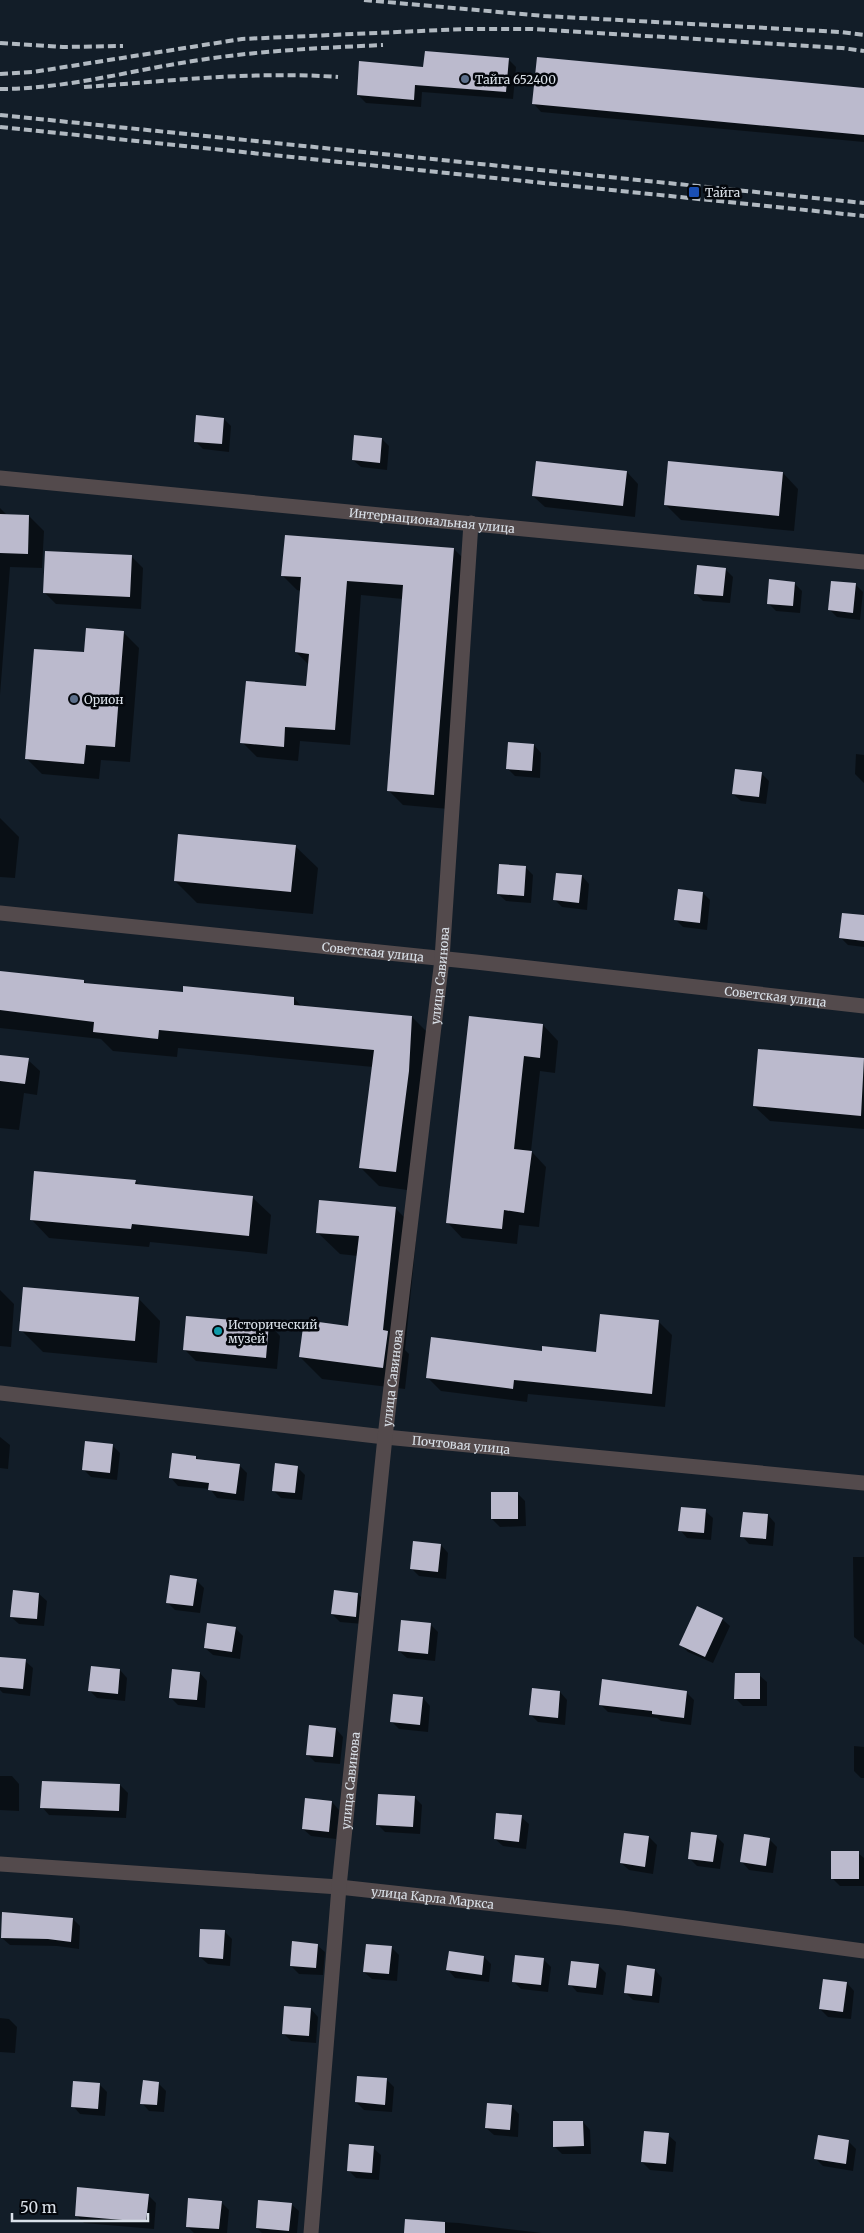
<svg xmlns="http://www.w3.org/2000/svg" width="864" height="2233" font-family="Merriweather,serif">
	<rect width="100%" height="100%" fill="#121d28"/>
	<path fill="#0007" d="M508,59L516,67L513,99L422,92L421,107L366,103L358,95L425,68Z
		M864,89V142L541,112L534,104Z
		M224,419L231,426L229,452L203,449L195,441Z
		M382,439L389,446L387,470L361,467L353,460Z
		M627,472L638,484L635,517L545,507L533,496Z
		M783,473L798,489L794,531L681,520L665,504Z
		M0,508L7,515L29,516L44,531L42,568L10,567L0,695Z
		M454,549L469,564L449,809L403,805L388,790L403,599L361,595L350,745L300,741L298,761L257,757L242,742L308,687L309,665L296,652L301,591L297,590L282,575Z
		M132,557L143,568L141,609L56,604L44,592Z
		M725,569L733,577L730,603L703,601L695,593Z
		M794,583L802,591L800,613L776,611L768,603Z
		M855,584L863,592L860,620L837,617L830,610Z
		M123,632L139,648L130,762L101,760L99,779L42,774L27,759Z
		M534,745L541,753L540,778L515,776L507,768Z
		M856,754L864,755V783L855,774Z
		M761,773L769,781L766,804L741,801L733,794Z
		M0,818L19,837L15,878L0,877Z
		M295,846L318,868L313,914L197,903L175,881Z
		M525,867L533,875L531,903L506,901L498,894Z
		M582,876L589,884L587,910L562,907L554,899Z
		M703,893L710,900L707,930L683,927L675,919Z
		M864,916V947L848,945L841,938Z
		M0,972L84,981L87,984L184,994L294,998L303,1008L412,1017L431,1036L414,1191L379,1186L360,1167L373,1067L178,1048L177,1057L113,1051L101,1039L0,1028Z
		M470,1017L543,1025L558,1041L555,1073L540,1071L531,1151L546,1167L539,1227L519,1225L517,1244L462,1238L447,1222Z
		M759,1050L864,1059V1129L770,1121L754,1106Z
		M0,1056L28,1060L40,1071L37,1095L24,1093L19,1130L0,1128Z
		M135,1181L140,1185L252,1197L271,1215L267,1254L150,1242L149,1247L49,1238L31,1219Z
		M395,1208L417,1230L405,1350L409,1354L405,1389L322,1379L300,1357L349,1327L358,1256L340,1254L317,1232Z
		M0,1290L14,1304L11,1347L0,1346Z
		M138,1298L160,1321L157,1363L43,1352L21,1330Z
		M658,1321L672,1335L665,1407L528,1394L527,1402L441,1391L427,1377L543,1353H597Z
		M269,1324L280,1336L277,1369L196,1361L185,1350Z
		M0,1437L10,1445L8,1469L0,1468Z
		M113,1446L120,1453L117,1480L91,1477L83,1469Z
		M196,1457L200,1461L239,1465L247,1473L244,1501L217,1498L210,1489L178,1486L171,1478Z
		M297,1467L305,1475L302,1500L281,1498L273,1490Z
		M517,1493L525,1501L526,1526L500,1527L492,1519Z
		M705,1511L713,1518L711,1540L687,1538L680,1530Z
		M768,1515L775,1523L773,1546L749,1544L742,1536Z
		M441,1545L448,1553L446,1579L419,1576L411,1568Z
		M853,1557H864V1645L854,1637Z
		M196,1580L204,1588L200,1613L175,1610L168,1603Z
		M39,1594L47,1601L44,1626L19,1624L11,1617Z
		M358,1594L366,1602L363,1624L340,1622L332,1614Z
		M722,1619L730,1626L713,1663L688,1652L681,1645Z
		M431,1625L438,1632L435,1661L407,1658L399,1651Z
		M235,1628L243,1636L240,1659L213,1655L205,1648Z
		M0,1658L25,1661L33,1668L30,1696L3,1693L0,1690Z
		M120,1670L127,1678L125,1701L97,1698L90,1691Z
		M200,1673L207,1681L205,1708L178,1705L170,1697Z
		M759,1675L767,1682V1706H743L735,1698Z
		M560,1692L567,1700L565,1725L538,1722L531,1715Z
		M687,1693L694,1700L691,1725L661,1721L657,1718L608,1712L601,1705Z
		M423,1698L430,1706L428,1732L399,1729L391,1721Z
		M336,1729L343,1737L340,1764L315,1762L307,1754Z
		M854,1746L864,1747V1778H861L854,1771Z
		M0,1776H12L19,1784V1811L0,1810Z
		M120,1785L128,1793L126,1818L49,1815L42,1807Z
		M414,1797L422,1805L420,1834L385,1832L377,1824Z
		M332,1802L339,1810L336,1839L311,1836L303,1829Z
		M521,1817L529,1824L526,1849L503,1846L495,1839Z
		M625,1834L649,1837L657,1845L653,1874L629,1870L621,1863Z
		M716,1836L724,1844L720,1869L697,1866L689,1858Z
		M769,1839L777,1847L773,1873L749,1870L742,1862Z
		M858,1853L864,1858V1886H840L832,1878Z
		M73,1919L80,1926L79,1949L57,1946L10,1945L2,1938Z
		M224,1931L232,1939L230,1966L208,1964L200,1957Z
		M317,1945L325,1952L323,1975L299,1974L291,1966Z
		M391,1947L399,1955L397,1981L372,1979L364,1972Z
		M484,1957L491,1964L489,1982L455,1978L448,1970Z
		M543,1959L551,1967L548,1992L521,1989L513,1981Z
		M598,1965L606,1973L603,1995L577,1992L570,1984Z
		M655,1970L662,1978L659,2003L633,2000L625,1992Z
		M847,1983L854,1991L851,2019L828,2017L820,2009Z
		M311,2009L318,2017L316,2043L291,2041L283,2033Z
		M0,2018L9,2019L17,2027L15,2053L0,2052Z
		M387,2080L394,2087L392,2112L364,2110L356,2102Z
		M158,2083L166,2091L164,2112L149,2111L142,2103Z
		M99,2084L107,2092L105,2116L80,2114L73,2106Z
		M511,2106L519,2114L518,2137L494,2135L486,2128Z
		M583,2122L590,2130L591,2154H562L554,2146Z
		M668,2135L676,2142L673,2172L650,2170L642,2162Z
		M848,2141L856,2149L853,2171L823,2166L816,2159Z
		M373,2148L381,2155L379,2180L356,2178L348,2170Z
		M148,2195L156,2203L154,2229L84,2223L76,2215Z
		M221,2202L229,2210L227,2233H194L187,2226Z
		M291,2204L299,2211L297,2233H262L257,2228Z
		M406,2220L459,2223L542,2233H405Z"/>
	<path fill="#bbbacd" d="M425,51L509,58L506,92L415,85L414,100L357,95L359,61L423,67Z
		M537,57L864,88V135L532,104Z
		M196,415L224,418L222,444L194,442Z
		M354,435L382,438L380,463L352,460Z
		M536,461L627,471L623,506L532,496Z
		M668,461L783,472L779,516L664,505Z
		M0,514L29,515L28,554L0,553Z
		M285,535L454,548L434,795L387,791L403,585L347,581L335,730L285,727L284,747L240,743L246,681L306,686L309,654L295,652L301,577L281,576Z
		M45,551L132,555L130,597L43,593Z
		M697,565L726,568L723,596L694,594Z
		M769,579L795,582L793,606L767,604Z
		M831,581L856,583L853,613L828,610Z
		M86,628L124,631L115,747L86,745L84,764L25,759L34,649L84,652Z
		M508,742L534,744L532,771L506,769Z
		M735,769L762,772L759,797L732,794Z
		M178,834L296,845L291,892L174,881Z
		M499,864L526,866L524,896L497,894Z
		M556,873L582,875L579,903L553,900Z
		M678,889L703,892L700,923L674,920Z
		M842,913L864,915V941L839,938Z
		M0,971L84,980V983L183,992V986L294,997V1005L412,1016L409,1071L396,1172L359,1168L374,1050L159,1030L158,1039L93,1032L94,1022L0,1010Z
		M469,1016L543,1024L540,1058L524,1056L514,1149L532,1151L524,1213L504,1210L502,1229L446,1223Z
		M758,1049L864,1058L861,1116L753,1106Z
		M0,1055L29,1058L25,1084L0,1081Z
		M34,1171L136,1180L135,1184L253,1196L249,1236L132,1224L131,1229L30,1220Z
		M319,1200L396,1207L383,1330L388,1331L383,1368L299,1357L304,1320L348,1326L359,1236L316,1233Z
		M23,1287L139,1297L135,1341L19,1331Z
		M600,1314L659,1320L652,1394L514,1380L513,1389L426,1378L431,1337L542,1351V1346L596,1352Z
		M186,1316L269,1323L266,1358L183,1350Z
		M85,1441L113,1444L110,1473L82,1470Z
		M172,1453L196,1456V1459L240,1464L236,1494L208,1490L209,1483L169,1478Z
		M275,1463L298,1466L295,1493L272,1491Z
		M491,1492H518V1519H491Z
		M681,1507L706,1509L704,1533L678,1531Z
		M743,1512L768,1514L766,1539L740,1537Z
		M413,1541L441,1544L438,1572L410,1569Z
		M170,1575L197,1579L193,1606L166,1603Z
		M13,1590L39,1593L37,1619L10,1617Z
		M334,1590L358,1593L356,1617L331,1614Z
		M697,1606L723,1618L705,1657L679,1645Z
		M401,1620L431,1623L428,1654L398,1651Z
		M207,1623L236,1627L232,1652L204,1648Z
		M0,1657L26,1659L23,1689L0,1687Z
		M91,1666L120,1669L118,1694L88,1691Z
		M172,1669L200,1672L197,1700L169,1698Z
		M735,1673H760V1699H734Z
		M602,1679L687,1691L684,1718L652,1714V1711L599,1705Z
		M532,1688L560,1691L558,1718L529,1715Z
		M393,1694L423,1697L420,1725L390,1722Z
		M309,1725L336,1728L333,1757L306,1755Z
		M42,1781L120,1784L119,1811L40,1808Z
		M378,1794L415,1796L413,1827L376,1825Z
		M305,1798L332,1801L329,1832L302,1829Z
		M496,1813L522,1815L519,1842L494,1839Z
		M691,1832L717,1835L713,1862L688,1859Z
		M624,1833L649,1836L645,1867L620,1863Z
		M744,1834L770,1838L766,1866L740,1862Z
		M831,1851H859V1879H831Z
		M2,1912L73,1918L71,1942L48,1939L1,1938Z
		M200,1929L225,1930L223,1959L199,1957Z
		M292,1941L318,1944L316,1968L290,1966Z
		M366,1944L392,1946L389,1974L363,1972Z
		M449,1951L484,1956L482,1975L446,1970Z
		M515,1955L544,1958L541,1985L512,1982Z
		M571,1961L599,1964L596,1988L568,1985Z
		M627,1965L655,1969L652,1996L624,1993Z
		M823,1979L847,1982L843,2012L819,2009Z
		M284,2006L311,2008L309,2036L282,2034Z
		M357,2076L387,2078L385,2105L355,2102Z
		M143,2080L159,2082L157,2105L140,2104Z
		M73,2081L100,2083L98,2109L71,2107Z
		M487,2103L512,2105L510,2130L485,2128Z
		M553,2121H583L584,2146L553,2147Z
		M644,2131L669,2133L666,2164L641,2162Z
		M818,2135L849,2140L846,2164L814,2159Z
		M349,2144L374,2146L372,2173L347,2171Z
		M77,2187L149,2194L146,2222L75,2216Z
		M188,2198L222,2201L219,2229L186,2227Z
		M258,2200L292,2203L289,2231L256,2228Z
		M405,2219L445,2222V2233H404Z"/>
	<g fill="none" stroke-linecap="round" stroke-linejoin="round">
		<g stroke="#534a4c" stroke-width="15">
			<path id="s1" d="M0,478L864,562"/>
			<path id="s2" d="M0,913L476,962L864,1006"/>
			<path id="s3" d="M0,1393L385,1437L864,1483"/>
			<path id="s4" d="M0,1864L339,1887L622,1918L864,1951"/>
			<path id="s5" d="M311,2233L339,1887L385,1437L442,959L471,523"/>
		</g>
		<path stroke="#b1b9c1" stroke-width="4" stroke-dasharray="8 4" stroke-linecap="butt" d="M364,0L544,16L841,32L864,35
			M0,43L63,47L123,46
			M0,74L33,72L242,39L465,29H533L842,48L864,51
			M84,87C169,81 254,71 338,77
			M0,89C63,89 125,72 187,62C252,51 318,48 383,45
			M0,115L864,203
			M0,127L864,216"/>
	</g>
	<g fill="#5c6f8a" stroke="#04070c" stroke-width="2">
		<circle cx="465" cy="79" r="5"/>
		<circle cx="74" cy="699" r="5"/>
	</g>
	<rect fill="#1a4fb4" stroke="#04070c" stroke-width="2" x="688" y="186" width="12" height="12" rx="2.5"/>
	<circle fill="#0f9aa8" stroke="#04070c" stroke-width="2" cx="218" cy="1331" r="5"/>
	<g text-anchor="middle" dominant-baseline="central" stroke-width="5" stroke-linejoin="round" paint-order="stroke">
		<g font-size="12" fill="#dae1e9" stroke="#04070c" text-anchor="start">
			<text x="475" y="79">Тайга 652400</text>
			<text x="705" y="192">Тайга</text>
			<text x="84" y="699">Орион</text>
			<text x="228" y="1324">Исторический<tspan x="228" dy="14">музей</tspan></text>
		</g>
		<g font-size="12" fill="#dae1e9" stroke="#04070c">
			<text stroke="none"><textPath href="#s1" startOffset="434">Интернациональная улица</textPath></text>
			<text stroke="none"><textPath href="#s2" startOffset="375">Советская улица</textPath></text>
			<text stroke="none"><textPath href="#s5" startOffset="1264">улица Савинова</textPath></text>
			<text stroke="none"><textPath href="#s2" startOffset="780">Советская улица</textPath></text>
			<text stroke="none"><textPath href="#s5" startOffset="859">улица Савинова</textPath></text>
			<text stroke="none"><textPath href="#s3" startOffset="464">Почтовая улица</textPath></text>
			<text stroke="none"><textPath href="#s5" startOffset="454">улица Савинова</textPath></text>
			<text stroke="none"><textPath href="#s4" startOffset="434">улица Карла Маркса</textPath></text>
		</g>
	</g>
	<path d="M12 2213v8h136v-8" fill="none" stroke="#dae1e9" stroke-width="2.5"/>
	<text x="20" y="2213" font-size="15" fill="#dae1e9" stroke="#04070c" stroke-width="4" paint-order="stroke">50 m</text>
</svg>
